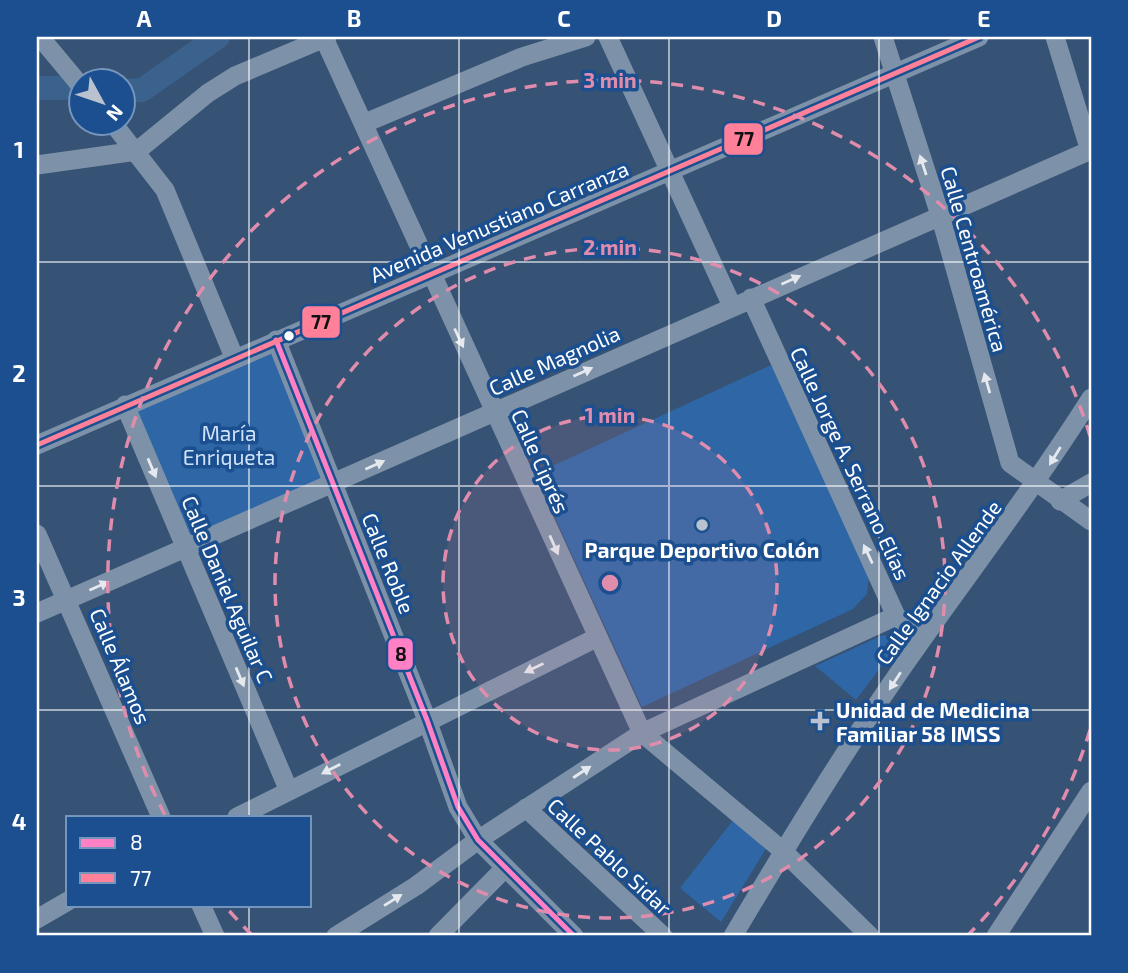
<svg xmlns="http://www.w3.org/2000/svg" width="1128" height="973" font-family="'Exo 2',sans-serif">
	<rect width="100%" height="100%" fill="#365274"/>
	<path fill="#2f66a5" d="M276,340L333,484L186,549L125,405Z
		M771,365L869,576L867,594L853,609L642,707L535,474Z
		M883,635L893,638L895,648L856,700L815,666Z
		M734,819L767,847L721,922L680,888Z"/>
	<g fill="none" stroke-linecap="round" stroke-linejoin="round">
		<path stroke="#3b618d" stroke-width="24" d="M37,88H63
			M122,91L142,90L218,37"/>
		<path stroke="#7d92a8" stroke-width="19" d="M40,37L80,85
			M608,37L732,306
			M883,37L940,215L1010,463L1091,521
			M1055,37L1090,151
			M324,38L642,733L783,851L870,936
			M112,122L165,190L234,357
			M365,123L522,57L586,37
			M37,165L137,151L208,93L235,76L327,37
			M751,298L896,616L922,639
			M276,340L427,720L458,807L478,840L574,936
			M125,405L289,791
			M37,445L979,37
			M1060,501L1091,483
			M37,534L161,817
			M37,613L1091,150
			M526,808L663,936
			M237,817L596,638
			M201,905L215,936
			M37,919L68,901
			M336,936L416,886L478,840L642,733L896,616
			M438,936L505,868
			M733,936C793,835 855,733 924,637C981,557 1039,480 1091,398
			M996,936L1091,791"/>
		<defs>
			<path id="bus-1" d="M276,340L427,720L458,807L478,840L574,936"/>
			<path id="bus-2" d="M37,445L979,37"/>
		</defs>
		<use href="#bus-1" stroke="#1b4f8f" stroke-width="10"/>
		<use href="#bus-2" stroke="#1b4f8f" stroke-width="10"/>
		<use href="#bus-1" stroke="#ff80c5" stroke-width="5"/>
		<use href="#bus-2" stroke="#ff8098" stroke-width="5"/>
	</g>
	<defs><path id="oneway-solid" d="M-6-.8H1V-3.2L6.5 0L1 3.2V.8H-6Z" transform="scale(1.75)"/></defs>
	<g fill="#e5e9ee">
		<use href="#oneway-solid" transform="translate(923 165) rotate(-108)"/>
		<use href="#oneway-solid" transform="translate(791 280) rotate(-24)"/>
		<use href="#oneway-solid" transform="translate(459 338) rotate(65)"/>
		<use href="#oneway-solid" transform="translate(583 372) rotate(-24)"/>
		<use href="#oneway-solid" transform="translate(987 383) rotate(-106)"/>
		<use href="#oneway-solid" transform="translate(1055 456) rotate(122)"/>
		<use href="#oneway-solid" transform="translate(375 465) rotate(-24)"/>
		<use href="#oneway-solid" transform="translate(152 468) rotate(67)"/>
		<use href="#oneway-solid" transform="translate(554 545) rotate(66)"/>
		<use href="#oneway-solid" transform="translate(868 554) rotate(-115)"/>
		<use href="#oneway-solid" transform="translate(99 586) rotate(-24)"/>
		<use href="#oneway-solid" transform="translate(534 668) rotate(154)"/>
		<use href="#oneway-solid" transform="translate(240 677) rotate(67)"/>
		<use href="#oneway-solid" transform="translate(895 681) rotate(123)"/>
		<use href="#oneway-solid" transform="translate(331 769) rotate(153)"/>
		<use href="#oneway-solid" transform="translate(582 772) rotate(-33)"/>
		<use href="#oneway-solid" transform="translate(393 900) rotate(-32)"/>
	</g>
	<path fill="none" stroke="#fff" stroke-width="2" stroke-opacity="0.55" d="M249,37V817M459,37V936M669,37V936M879,37V936M37,262H1091M37,486H1091M37,710H1091M249,905V936"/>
	<circle cx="610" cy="583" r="167" fill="#e08cad" fill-opacity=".12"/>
	<g fill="none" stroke="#e08cad" stroke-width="3.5" stroke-dasharray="12 9">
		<circle cx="610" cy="583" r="167"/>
		<circle cx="610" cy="583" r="335"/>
		<path d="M1090 730A502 502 0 0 1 968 935M252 935A502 502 0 0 1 225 906M165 815A502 502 0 1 1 1090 436"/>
	</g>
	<circle fill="#fff" stroke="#1b4f8f" stroke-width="2.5" cx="289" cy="336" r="6"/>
	<g fill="#b9c2ce" stroke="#1b4f8f" stroke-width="2.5">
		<circle cx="702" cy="525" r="7"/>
		<path d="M816.5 710.5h7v7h7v7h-7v7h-7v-7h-7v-7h7z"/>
	</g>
	<g text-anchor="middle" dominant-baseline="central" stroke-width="7" stroke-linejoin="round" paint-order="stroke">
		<g font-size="21" fill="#fff" stroke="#1b4f8f">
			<text transform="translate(499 221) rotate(-23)">Avenida Venustiano Carranza</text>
			<text transform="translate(975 259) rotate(74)">Calle Centroamérica</text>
			<text transform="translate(554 360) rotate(-24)">Calle Magnolia</text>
			<text transform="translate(541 461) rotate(66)">Calle Ciprés</text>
			<text transform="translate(851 463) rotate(65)">Calle Jorge A. Serrano Elías</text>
			<text transform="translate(389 563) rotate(68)">Calle Roble</text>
			<text transform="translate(938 582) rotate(-54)">Calle Ignacio Allende</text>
			<text transform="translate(228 589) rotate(67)">Calle Daniel Aguilar C</text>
			<text transform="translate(121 666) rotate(67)">Calle Álamos</text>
			<text transform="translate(610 856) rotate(43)">Calle Pablo Sidar</text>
		</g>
		<g font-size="21" fill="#cfe3fa" stroke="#1b4f8f">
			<text x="229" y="432">María<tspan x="229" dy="24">Enriqueta</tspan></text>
		</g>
		<g font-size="21" font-weight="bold" fill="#fff" stroke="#1b4f8f">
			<text x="702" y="549">Parque Deportivo Colón</text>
			<text x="836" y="709" text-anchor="start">Unidad de Medicina<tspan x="836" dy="24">Familiar 58 IMSS</tspan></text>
		</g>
	</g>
	<circle cx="610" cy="583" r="10" fill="#e08cad" stroke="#1b4f8f" stroke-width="3.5"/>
	<g font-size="21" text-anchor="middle" font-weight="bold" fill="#e08cad" stroke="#1b4f8f" stroke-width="7" stroke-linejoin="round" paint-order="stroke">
		<text x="610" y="88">3 min</text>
		<text x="610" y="255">2 min</text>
		<text x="610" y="423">1 min</text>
	</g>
	<g stroke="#1b4f8f" stroke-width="2.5">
		<rect x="723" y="122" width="41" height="34" rx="7" fill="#ff8098"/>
		<rect x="301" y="305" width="40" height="34" rx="7" fill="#ff8098"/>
		<rect x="387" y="637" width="27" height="34" rx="7" fill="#ff80c5"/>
	</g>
	<g font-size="19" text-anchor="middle" font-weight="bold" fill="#111">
		<text x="744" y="146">77</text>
		<text x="321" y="329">77</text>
		<text x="401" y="661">8</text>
	</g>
	<rect width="1128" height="973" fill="none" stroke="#1b4f8f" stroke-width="77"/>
	<rect x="66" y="816" width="245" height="91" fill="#1b4f8f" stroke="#7695bc" stroke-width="2"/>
	<rect x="80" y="838" width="35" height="10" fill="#ff80c5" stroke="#7695bc" stroke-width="2"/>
	<text x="130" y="850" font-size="21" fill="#ffffff">8</text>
	<rect x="80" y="873" width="35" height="10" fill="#ff8098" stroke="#7695bc" stroke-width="2"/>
	<text x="130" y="886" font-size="21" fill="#ffffff">77</text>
	<g transform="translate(102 102) rotate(130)"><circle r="33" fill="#1b4f8f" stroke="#7695bc" stroke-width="2"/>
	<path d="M0-5L12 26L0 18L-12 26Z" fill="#b9c2ce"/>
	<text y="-10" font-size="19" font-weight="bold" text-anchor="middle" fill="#ffffff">N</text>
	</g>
	<rect x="38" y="38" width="1052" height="896" fill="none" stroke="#fff" stroke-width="2.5"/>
	<g font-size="23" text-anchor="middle" font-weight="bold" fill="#fff">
		<text x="144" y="27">A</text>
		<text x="354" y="27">B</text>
		<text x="564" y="27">C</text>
		<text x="774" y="27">D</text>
		<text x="984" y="27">E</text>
		<text x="19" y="158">1</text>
		<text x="19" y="382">2</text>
		<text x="19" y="606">3</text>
		<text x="19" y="830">4</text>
	</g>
</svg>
